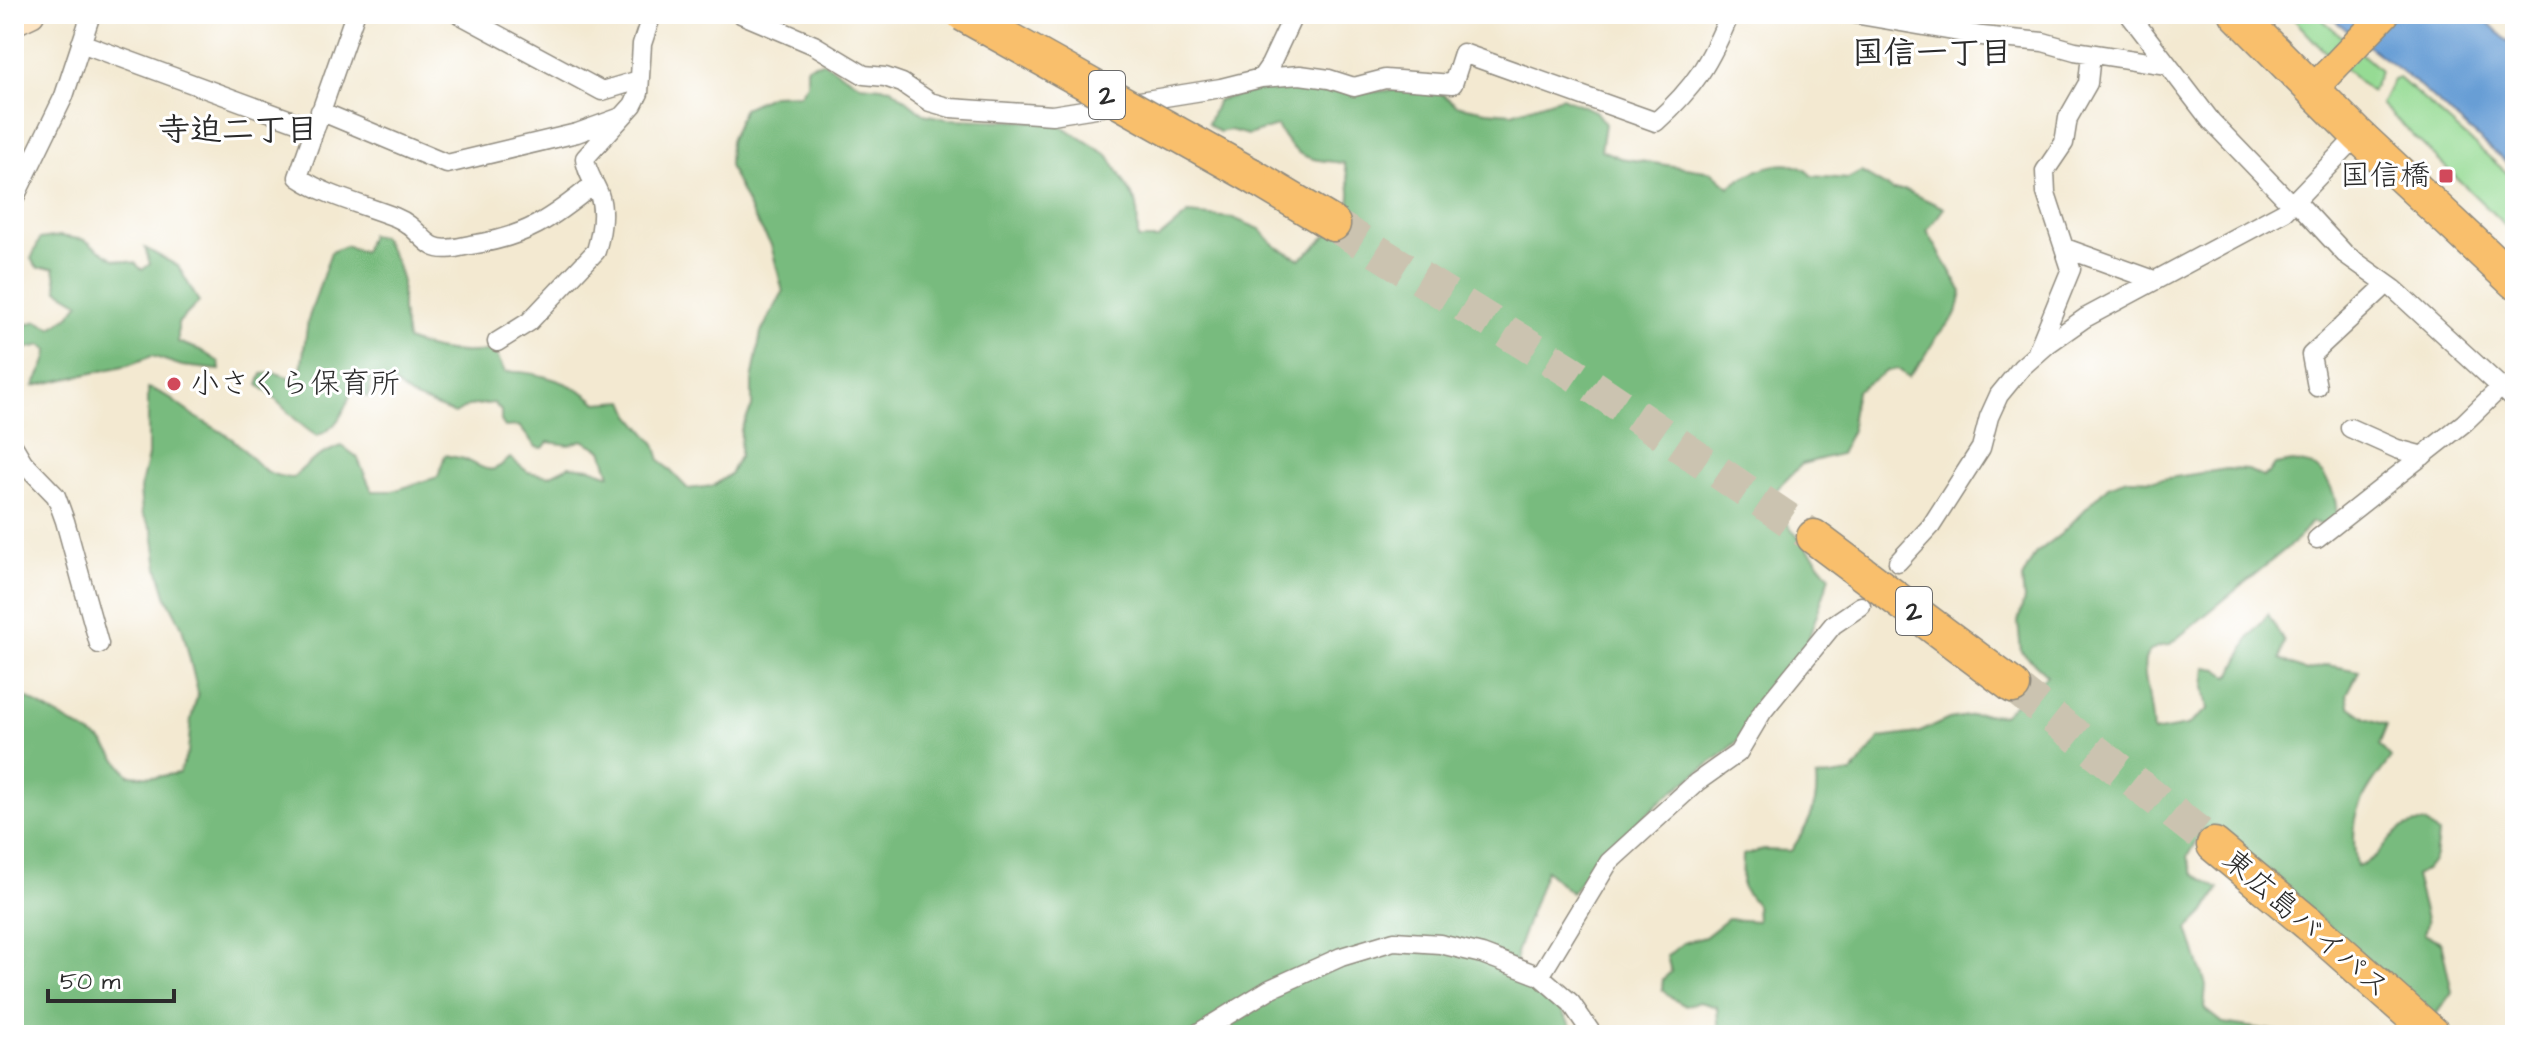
<svg xmlns="http://www.w3.org/2000/svg" width="2529" height="1049" font-family="'Architects Daughter','Klee One',sans-serif">
	<rect width="100%" height="100%" fill="#fff"/>
	<filter id="ink" filterUnits="userSpaceOnUse"><feTurbulence type="fractalNoise" baseFrequency=".0125" numOctaves="2"/><feDisplacementMap in="SourceGraphic" scale="16" xChannelSelector="R" yChannelSelector="G"/><feConvolveMatrix kernelMatrix="1 2 1 2 8 2 1 2 1" color-interpolation-filters="sRGB"/></filter>
	<filter id="wash" filterUnits="userSpaceOnUse"><feTurbulence type="fractalNoise" baseFrequency=".006" numOctaves="4" result="noise"/><feDisplacementMap in="SourceGraphic" scale="32" xChannelSelector="R" yChannelSelector="G"/><feGaussianBlur stdDeviation="1.8" result="paint"/><feColorMatrix in="noise" values="0 0 0 0 0 0 0 0 0 0 0 0 0 0 0 0 0 1.4 0 .05"/><feComposite in="paint" operator="in"/></filter>
	<g filter="url(#wash)">
		<rect width="100%" height="100%" fill="#f3e9d1"/>
		<path fill="#96db94" stroke="#608360" stroke-width="2" d="M2289,14H2316L2378,68L2380,72L2371,92L2322,49Z
			M2399,78L2515,180V235L2381,104L2393,80Z"/>
		<path fill="#78bb7e" stroke="#527354" stroke-width="2" d="M823,62L861,85L891,88L924,114L947,119L1056,122L1109,156L1137,204L1138,239H1158L1188,214L1233,218L1260,229L1275,246L1300,259C1315,248 1341,224 1348,207C1353,193 1348,176 1344,163C1307,159 1296,160 1277,126L1248,135L1230,130L1219,132L1208,124L1218,100L1283,84L1318,83L1370,92L1409,89L1439,91L1456,105L1487,111L1512,113L1562,97L1595,111L1605,124L1601,150L1620,158L1712,172L1729,187C1751,170 1790,152 1812,176L1848,179L1861,172L1892,190H1905L1944,208L1927,231L1962,292L1957,314L1938,335L1924,358L1908,377L1898,369L1887,371L1856,391L1851,417L1852,430L1840,454L1802,464L1767,499L1830,576L1806,646L1744,734L1728,750L1663,799L1595,862L1571,893L1546,870L1516,953L1519,980L1550,994L1577,1035H14V691L102,741L129,775L156,777L179,773L188,752L191,719L198,693L182,627L167,598L158,568L153,531L142,513L140,489L148,456V388C168,394 173,402 190,413C205,424 224,431 237,443C258,463 262,476 293,478C308,462 321,453 342,446L357,457L372,491H393L438,477L445,455C451,457 458,457 464,459C486,468 489,478 510,458L528,472L549,476L569,466L590,468L610,475L602,450L582,440L569,445L548,442L543,448L536,447L519,426L505,427L501,421V411L494,403L468,406L455,414L410,396L395,384L372,376L368,397L352,390C344,411 339,427 317,436C294,423 280,400 258,385L262,374L276,373L294,379L301,371L308,320L331,252L345,246L363,252L370,235L382,237L396,262L402,282V311L407,340C435,352 464,355 494,350L505,372C533,370 577,383 597,403L625,401L631,415L655,444L660,460L688,489L713,486L730,474L740,455L741,429L752,407V381L761,332L783,292L771,245L753,216L729,166L730,141L744,108L772,95L800,94L807,84V66Z
			M60,236L85,240L114,259L135,263L142,270L150,264L145,248L178,266L199,302L178,323V342L200,350L219,362L220,370L182,366L152,356L128,365L34,386C39,374 48,363 48,350L42,345L14,351V329L37,321L52,328L69,316L80,303L58,290L54,268H38L31,259L40,239Z
			M2293,462C2298,463 2308,464 2313,466C2329,476 2340,503 2335,520L2322,525L2312,522L2299,538L2169,645C2133,647 2146,676 2149,699C2151,710 2152,721 2153,732L2187,726L2208,709L2204,687L2206,667L2218,669L2228,676L2232,674L2248,640L2268,614L2284,642L2280,659L2306,671L2327,665L2359,671L2347,694L2349,706L2366,718L2387,725L2379,745L2391,758C2362,796 2347,816 2357,866C2394,854 2381,825 2426,823L2438,834C2436,857 2436,866 2415,876L2427,923L2424,934L2441,942L2452,992L2434,1017L2242,852L2217,827L2201,832L2187,857L2193,874L2219,889L2204,913L2188,929L2206,985L2204,1008L2223,1023L2299,1035H1719L1717,1007L1699,1002L1686,1006L1671,998L1662,989L1663,979L1671,972L1667,956L1683,943L1705,937L1728,919L1757,921L1756,905L1742,887L1743,855L1764,850L1791,851C1807,827 1819,807 1816,778L1852,773L1880,738L1918,733L1949,719L1980,714L2003,715L2047,675L2021,651L2018,622L2024,600L2022,579L2035,554L2061,534L2108,486L2128,479L2156,480L2227,469L2248,470L2263,477L2269,474L2275,465Z"/>
		<path fill="#689ed5" stroke="#4a6480" stroke-width="2" d="M2326,14H2480L2515,49V170L2405,74Z"/>
	</g>
	<g filter="url(#ink)">
		<g fill="none" stroke-linecap="round" stroke-linejoin="round">
			<path stroke="#cbc3b0" stroke-width="34" stroke-dasharray="34 17" stroke-linecap="butt" d="M1333,224L1573,373L1814,537
				M2013,686L2214,845"/>
			<defs>
				<path id="street" d="M355,14L298,177C328,197 362,204 395,217C415,225 420,239 433,246C444,252 459,247 470,245C526,237 551,219 594,184
					M459,14L602,91L639,80
					M741,14L814,45L864,75L885,77L902,83L930,102L951,108L1052,115L1221,88L1261,78L1270,65L1294,14
					M1854,14L1982,36L2043,42L2075,51L2167,65
					M2129,14L2211,121L2292,205
					M81,43L315,129
					M1261,78L1300,75L1329,79L1354,87L1385,79L1453,84L1463,53L1656,122C1696,86 1710,62 1730,14
					M320,111L447,164L577,133L621,117
					M14,199L64,96L91,14
					M2296,201L2345,254L2394,289L2515,400
					M2065,248L2154,280
					M497,342L529,322L596,251C601,234 605,211 599,194C594,181 586,172 585,158L633,105L639,93L642,44L652,14
					M2037,352L2071,269L2046,193L2045,171L2064,143L2068,118L2088,83L2091,54
					M2317,387L2311,355L2387,284
					M2350,428L2397,449L2423,456
					M14,447L23,462L56,496L65,521L99,644
					M2317,539L2464,423L2501,387
					M1898,562L1931,526L1981,448L1989,417L1999,395L2022,367L2048,344L2085,318L2285,211L2358,135
					M1195,1035L1270,989L1341,957L1394,941L1440,944L1482,954L1540,976
					M1593,1035L1571,1003L1540,976L1609,862L1697,782L1738,753L1763,711L1833,625L1861,606"/>
				<path id="secondary" d="M14,22L31,14"/>
				<path id="primary" d="M2313,89L2385,14"/>
				<path id="highway" d="M2237,14L2358,135L2515,282
					M1251,175L1333,224
					M1814,537L2013,686
					M2214,845L2309,924L2434,1035"/>
			</defs>
			<use href="#street" stroke="#8f8a7e" stroke-width="21"/>
			<use href="#secondary" stroke="#8f8a7e" stroke-width="29"/>
			<use href="#primary" stroke="#8f8a7e" stroke-width="31"/>
			<use href="#highway" stroke="#8f8a7e" stroke-width="37"/>
			<use href="#street" stroke="#fff" stroke-width="18"/>
			<use href="#secondary" stroke="#fde5c4" stroke-width="26"/>
			<use href="#primary" stroke="#f9bf6c" stroke-width="28"/>
			<use href="#highway" stroke="#f9bf6c" stroke-width="34"/>
			<defs>
				<path id="highway-bridge" d="M963,14L1251,175"/>
			</defs>
			<use href="#highway-bridge" stroke="#8f8a7e" stroke-width="37" stroke-linecap="butt"/>
			<use href="#highway-bridge" stroke="#f9bf6c" stroke-width="34"/>
		</g>
	</g>
	<g fill="#d1495b" stroke="#fff" stroke-width="3">
		<rect x="2438" y="168" width="16" height="16" rx="4"/>
		<circle cx="174" cy="384" r="8"/>
	</g>
	<g text-anchor="middle" dominant-baseline="central" stroke-width="6" stroke-linejoin="round" paint-order="stroke">
		<g fill="#fff" stroke="#6b6b6b" stroke-width="2">
			<rect x="1089" y="71" width="36" height="48" rx="6"/>
			<rect x="1896" y="587" width="36" height="48" rx="6"/>
		</g>
		<g font-size="28" font-weight="bold" fill="#2b2b2b">
			<text x="1107" y="95">2</text>
			<text x="1914" y="611">2</text>
		</g>
		<g font-size="30" fill="#2b2b2b" stroke="#fff" text-anchor="end">
			<text x="2430" y="176">国信橋</text>
			<text x="190" y="384" text-anchor="start">小さくら保育所</text>
		</g>
		<g font-size="30" fill="#2b2b2b" stroke="#fff">
			<text transform="translate(2306 924) rotate(41)">東広島バイパス</text>
		</g>
		<g font-size="32" font-weight="bold" fill="#2b2b2b" stroke="#fff">
			<text x="1932" y="53">国信一丁目</text>
			<text x="238" y="130">寺迫二丁目</text>
		</g>
	</g>
	<rect width="2529" height="1049" fill="none" stroke="#fff" stroke-width="48"/>
	<path d="M48 989v12h126v-12" fill="none" stroke="#2b2b2b" stroke-width="4"/>
	<text x="60" y="989" font-size="24" fill="#2b2b2b" stroke="#ffffff" stroke-width="6" paint-order="stroke">50 m</text>
</svg>
